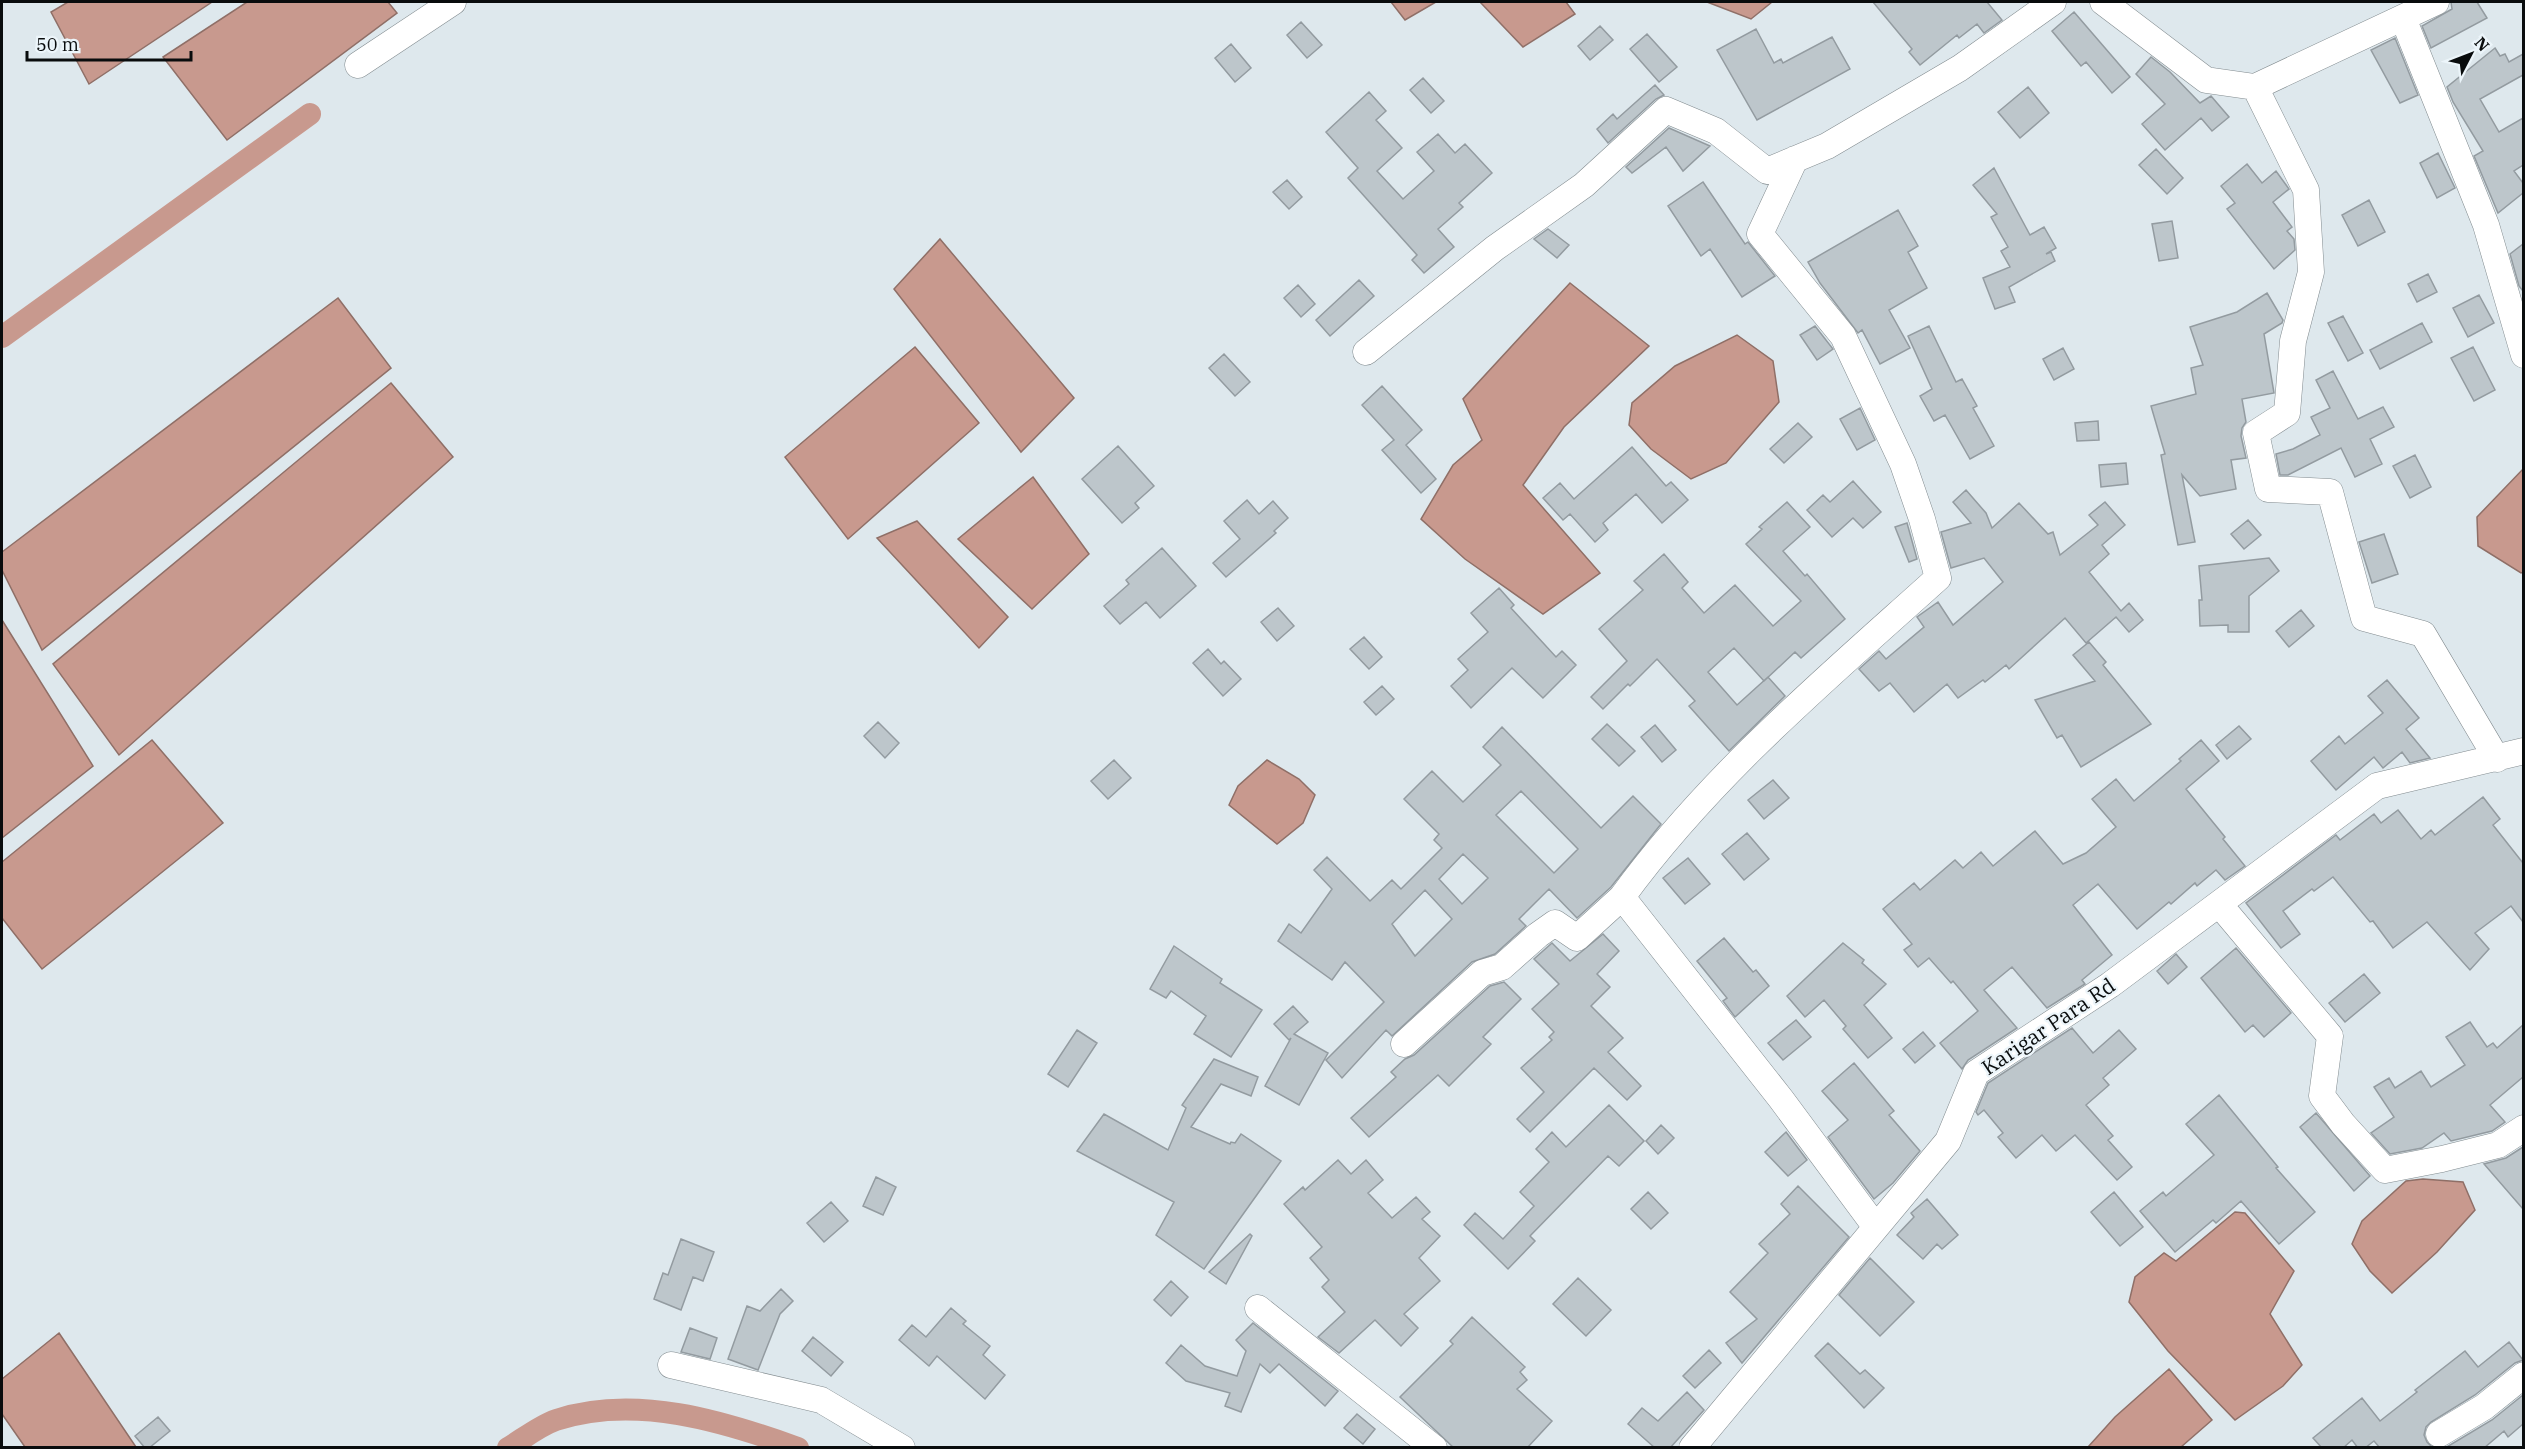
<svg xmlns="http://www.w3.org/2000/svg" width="2525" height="1449" font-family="'IBM Plex Serif',serif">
	<rect width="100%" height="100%" fill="#dee8ed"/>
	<path fill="#c8998e" stroke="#8f6f67" stroke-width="1.5" d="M68,2H212L89,84L51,12Z
		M247,2H388L397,13L227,140L163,57Z
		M1391,2H1436L1405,20Z
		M1480,2H1566L1575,14L1523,47Z
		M1707,2H1772L1751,19Z
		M940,239L1074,398L1021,452L894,289Z
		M1570,283L1649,346L1564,427L1523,485L1600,573L1543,614L1465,559L1421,519L1453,465L1482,440L1463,399Z
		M338,298L391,368L42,650L2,570V552Z
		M1737,335L1773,361L1779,402L1726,463L1691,479L1651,449L1629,425L1632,403L1675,366Z
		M915,347L979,423L848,539L785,457Z
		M391,383L453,457L119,755L53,664Z
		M2523,469L2524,572L2521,573L2478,546L2477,517Z
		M1033,477L1089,554L1032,609L958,539Z
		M917,521L1008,617L979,648L877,538Z
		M2,620L93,766L2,838Z
		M152,740L223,823L42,969L2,918V862Z
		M1267,760L1299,779L1315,795L1303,823L1277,844L1229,805L1238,786Z
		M2423,1179L2463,1182L2475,1210L2437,1252L2392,1293L2370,1271L2352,1244L2362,1221L2406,1181Z
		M2235,1212L2245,1213L2294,1271L2270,1314L2302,1365L2283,1386L2235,1420L2168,1351L2129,1302L2135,1277L2164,1253L2176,1261Z
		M59,1333L136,1447H25L2,1414V1379Z
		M2169,1369L2212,1420L2181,1447H2088L2115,1417Z"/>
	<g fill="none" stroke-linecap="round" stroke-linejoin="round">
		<path stroke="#c8998e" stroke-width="22" d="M2,337L310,114
			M508,1448C523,1439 539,1426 556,1420C635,1394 723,1421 798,1448"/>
	</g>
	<path fill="#bdc6cb" stroke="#939ba0" stroke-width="1.5" fill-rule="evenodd" d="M1873,2H1987L2002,20L1984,33L1977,24L1959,38L1957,35L1920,65L1909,52L1912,49Z
		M2451,2H2477L2487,18L2431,48L2422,26L2452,9Z
		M2074,12L2130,77L2112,93L2086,62L2081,66L2052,31Z
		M1301,22L1322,45L1307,58L1287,35Z
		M1600,26L1613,40L1590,60L1578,46Z
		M1756,29L1774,63L1781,59L1783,63L1832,37L1850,69L1757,120L1717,50Z
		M1647,34L1677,67L1659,82L1630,49Z
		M2395,38L2418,95L2400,103L2371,50Z
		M1231,44L1251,68L1235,82L1215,58Z
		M2495,48L2500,56L2505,54L2509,62L2523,54V75L2480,99L2499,132L2523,118V165L2514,171L2523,183V193L2498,213L2474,156L2483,151L2453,102L2447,87Z
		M2151,57L2170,72L2200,103L2211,96L2229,117L2212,131L2201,118L2165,150L2142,124L2165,104L2136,74Z
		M1423,78L1444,101L1431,113L1410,90Z
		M1655,85L1664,95L1656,99L1608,143L1597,129L1613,114L1617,119Z
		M2028,87L2049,113L2020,138L1998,112Z
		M1369,92L1386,111L1376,120L1402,148L1377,171L1403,199L1434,171L1417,152L1438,134L1455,153L1465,144L1492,173L1459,203L1463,207L1438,229L1454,247L1424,273L1412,260L1417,255L1348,178L1358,168L1326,132Z
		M1669,128L1710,146L1683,171L1666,147L1632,173L1626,167Z
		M2156,149L2183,178L2167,194L2139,165Z
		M2438,153L2455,188L2437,198L2420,163Z
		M2247,164L2262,183L2276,171L2289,189L2273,202L2292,227L2287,231L2294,239L2295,250L2274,269L2227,209L2235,203L2221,186Z
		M1994,168L2030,235L2044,227L2056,248L2046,254L2051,252L2055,261L2009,287L2015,302L1995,309L1983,278L2010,267L2001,251L2008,247L1991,217L1997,214L1973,185Z
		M1287,180L1302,197L1289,209L1273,192Z
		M1703,182L1745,244L1748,242L1775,276L1742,297L1710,249L1701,256L1668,206Z
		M2369,200L2385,232L2358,246L2342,215Z
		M1898,210L1918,246L1908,252L1927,288L1889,310L1910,348L1880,364L1862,330L1858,333L1820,283L1808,262Z
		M2172,221L2178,258L2159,261L2152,224Z
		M1548,229L1569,245L1557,258L1534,239Z
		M2523,244V291L2519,286L2510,254Z
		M2428,274L2437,292L2417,302L2408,284Z
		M1359,280L1374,296L1330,336L1316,320Z
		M1298,285L1315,304L1301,317L1284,298Z
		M2267,293L2283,320L2282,323L2264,334L2274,393L2242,399L2246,422L2242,428L2241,436L2246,458L2231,460L2236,489L2200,496L2182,475L2195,542L2178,545L2161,455L2165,454L2151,406L2196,394L2191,368L2203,365L2190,327L2237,312Z
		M2479,295L2494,323L2468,337L2453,308Z
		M2343,316L2363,353L2348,361L2328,323Z
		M2422,323L2432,342L2380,369L2370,350Z
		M1815,326L1833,349L1817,360L1800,335Z
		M1929,326L1956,382L1962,379L1977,406L1973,408L1994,446L1970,459L1945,415L1934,421L1920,396L1932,389L1908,336Z
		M2473,347L2495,390L2474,401L2451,358Z
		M2063,348L2074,369L2054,380L2043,359Z
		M1224,354L1250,382L1235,396L1209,368Z
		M2333,371L2358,419L2383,407L2394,427L2370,439L2382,464L2355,477L2341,448L2288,475H2280L2276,454L2293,449L2320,435L2311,417L2330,408L2316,380Z
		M1382,386L1422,430L1406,445L1436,479L1421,493L1382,450L1394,440L1362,405Z
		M1860,408L1875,440L1857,450L1840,419Z
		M2098,421L2099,440L2077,441L2075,423Z
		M1798,423L1812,437L1784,463L1770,449Z
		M1118,446L1154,486L1135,503L1139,508L1122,523L1082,479Z
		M1632,447L1666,486L1671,482L1688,500L1662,523L1636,494L1603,523L1608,530L1595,542L1570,514L1563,520L1543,498L1560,483L1574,499Z
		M2415,455L2431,487L2410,498L2393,466Z
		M2126,463L2128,484L2101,487L2099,465Z
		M1853,481L1881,512L1863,528L1853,518L1832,537L1807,510L1823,495L1830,502Z
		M1966,490L1986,513L1992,528L2019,503L2048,534L2053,532L2060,555L2098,525L2089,515L2105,502L2125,525L2102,545L2109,554L2089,572L2121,611L2129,603L2143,620L2129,632L2116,617L2086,643L2065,618L2009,669L2006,665L1985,682L1983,680L1958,698L1947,684L1914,712L1890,683L1879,691L1859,669L1879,651L1886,659L1924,627L1917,617L1938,602L1953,625L2003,582L1984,558L1951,568L1941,532L1971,523L1953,502Z
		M1247,500L1259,514L1273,501L1288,518L1274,531L1276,533L1226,577L1213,563L1240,539L1224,521Z
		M1787,502L1810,527L1783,551L1805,576L1807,574L1845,619L1801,658L1795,652L1764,681L1734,648L1708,672L1737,705L1768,677L1785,696L1729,751L1689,706L1695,701L1657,659L1630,686L1628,684L1603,709L1591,697L1627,661L1599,629L1643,590L1634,581L1664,554L1688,582L1682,588L1704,613L1735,585L1773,626L1801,601L1746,544L1762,529L1759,527Z
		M2248,520L2261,535L2244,549L2231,534Z
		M1907,523L1917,559L1909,562L1895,527Z
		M2384,534L2398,574L2372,583L2359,542Z
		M1162,548L1196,586L1160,618L1146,602L1120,624L1104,606L1129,584L1126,580Z
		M2269,558L2279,571L2249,596V632H2228V625L2200,626L2199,600H2202L2199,566Z
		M1499,588L1514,605L1511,608L1556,657L1562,651L1576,665L1543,698L1512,668L1471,708L1451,686L1468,670L1458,659L1488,632L1471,613Z
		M1278,608L1294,626L1277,641L1261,622Z
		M2301,610L2314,626L2289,647L2276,631Z
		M1364,637L1382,657L1369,669L1350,649Z
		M2089,642L2106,662L2103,665L2151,724L2081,767L2062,735L2057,738L2035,700L2095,681L2073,655Z
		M1208,649L1221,664L1224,661L1241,679L1223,696L1193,663Z
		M2387,680L2419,718L2406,729L2430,758L2410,763L2402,752L2383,768L2374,757L2336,790L2311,761L2339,736L2345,744L2383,713L2368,696Z
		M1382,686L1394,699L1376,715L1364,702Z
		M878,722L899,743L885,758L864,736Z
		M1607,724L1635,751L1619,766L1592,739Z
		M1655,725L1676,750L1662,762L1641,737Z
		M2239,726L2251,739L2227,759L2216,745Z
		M1502,727L1601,828L1633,796L1661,824L1611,887L1577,918L1549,889L1519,919L1526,926L1495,954L1472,962L1392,1036L1386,1030L1342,1078L1326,1060L1384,1002L1345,962L1332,980L1278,941L1289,924L1301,933L1332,889L1314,870L1327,857L1370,901L1392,880L1401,889L1442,848L1434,840L1439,834L1404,799L1432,771L1463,802L1501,765L1483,747ZM1521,791L1578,849L1554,873L1496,815ZM1463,854L1488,878L1462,904L1439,879ZM1425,890L1452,919L1415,956L1392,924Z
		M2201,740L2219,761L2186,789L2225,837L2223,839L2245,866L2225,880L2216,870L2197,886L2195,883L2171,904L2169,902L2137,929L2098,884L2073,905L2112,955L2082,980L2085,984L2047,1008L2012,967L1984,990L2017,1028L1968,1060L1962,1069L1940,1043L1978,1011L1953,981L1951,983L1929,958L1918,967L1904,950L1912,944L1883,909L1914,883L1920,890L1955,860L1963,868L1981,852L1993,866L2035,831L2063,864L2086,853L2116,827L2092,799L2116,779L2134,801L2181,761L2179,759Z
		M1114,760L1131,778L1108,799L1091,781Z
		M1773,780L1789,798L1764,819L1748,800Z
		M2483,797L2500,819L2493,825L2523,863V922L2511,906L2475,933L2489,949L2470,970L2427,922L2393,948L2373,921L2370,922L2333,877L2314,891L2312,889L2283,911L2300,934L2281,948L2246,903L2336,835L2340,840L2374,814L2381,823L2398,810L2421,839L2431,830L2435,835Z
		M1747,833L1769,859L1744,880L1722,854Z
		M1688,858L1710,884L1685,904L1663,878Z
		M1603,934L1619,951L1597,974L1610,987L1591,1006L1623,1038L1608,1052L1641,1086L1627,1100L1594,1068L1530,1132L1517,1119L1544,1092L1521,1068L1552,1040L1549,1037L1554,1032L1532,1009L1559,984L1534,959L1552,943L1570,961Z
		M1724,938L1753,972L1756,970L1769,986L1735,1017L1723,1001L1727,998L1697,961Z
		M1843,943L1864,960L1862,963L1886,984L1864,1005L1892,1038L1868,1058L1843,1029L1846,1026L1824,1000L1805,1017L1787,996Z
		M1174,946L1222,979L1220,983L1262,1010L1231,1057L1194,1034L1206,1016L1171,991L1166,998L1150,989Z
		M2236,948L2291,1013L2264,1037L2253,1025L2245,1032L2201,978Z
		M2176,954L2187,967L2168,984L2157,971Z
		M2364,974L2380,993L2345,1022L2329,1003Z
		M1504,982L1521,999L1483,1037L1491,1044L1449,1086L1438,1075L1369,1137L1351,1118L1396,1077L1391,1072L1405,1059L1414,1055L1490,986Z
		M1293,1006L1308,1022L1294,1034L1328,1053L1299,1105L1265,1086L1291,1038L1289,1040L1274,1024Z
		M1796,1020L1811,1037L1783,1060L1768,1043Z
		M2470,1022L2487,1047L2493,1043L2497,1048L2523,1025V1077L2490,1105L2505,1122L2492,1131L2451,1141L2444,1133L2422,1148L2390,1154L2371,1133L2394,1117L2374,1087L2389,1078L2395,1088L2421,1071L2431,1087L2465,1065L2446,1037Z
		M2072,1028L2093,1053L2119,1030L2136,1049L2103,1078L2109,1085L2086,1105L2113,1136L2108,1140L2132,1167L2117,1180L2075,1135L2056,1151L2042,1135L2016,1158L1998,1137L2003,1133L1984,1110L1978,1115L1976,1112L1988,1083Z
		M1077,1030L1097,1043L1068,1087L1048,1074Z
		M1923,1032L1935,1046L1915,1063L1903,1049Z
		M1214,1059L1258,1077L1251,1096L1221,1084L1191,1127L1230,1144L1231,1142L1235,1143L1241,1134L1281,1161L1204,1269L1156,1235L1174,1202L1077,1151L1104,1114L1168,1150L1186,1108L1182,1105Z
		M1854,1063L1894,1111L1889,1115L1920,1151L1893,1183L1874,1199L1828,1137L1848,1120L1822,1091Z
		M2219,1095L2278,1167L2276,1168L2315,1212L2279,1244L2241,1201L2216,1223L2213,1220L2175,1252L2140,1211L2163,1192L2166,1196L2214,1155L2186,1124Z
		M1609,1105L1644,1141L1619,1166L1608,1156L1530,1236L1535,1241L1508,1269L1464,1225L1475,1213L1503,1239L1534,1206L1520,1192L1549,1162L1536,1149L1552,1132L1566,1147Z
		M2316,1113L2370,1176L2354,1191L2300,1127Z
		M1661,1125L1674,1138L1658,1154L1646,1141Z
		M1786,1132L1807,1160L1788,1176L1765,1152Z
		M2523,1147V1209L2484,1164L2506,1158Z
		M1338,1160L1351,1174L1366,1160L1383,1180L1368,1193L1392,1218L1416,1197L1430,1212L1422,1219L1440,1236L1419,1258L1440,1281L1404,1314L1418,1328L1401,1346L1375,1320L1339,1353L1318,1337L1345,1312L1322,1287L1329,1280L1310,1258L1322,1247L1284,1204L1303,1187L1305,1190Z
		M876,1177L896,1187L883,1215L863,1206Z
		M1798,1186L1849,1237L1742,1363L1726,1343L1757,1319L1730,1292L1768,1253L1759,1244L1790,1214L1781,1204Z
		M1648,1192L1668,1213L1651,1229L1631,1209Z
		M2114,1192L2143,1227L2120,1246L2091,1212Z
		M1927,1199L1958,1235L1942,1249L1937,1244L1923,1259L1897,1235L1914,1217L1911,1213Z
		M831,1202L848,1221L824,1242L807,1223Z
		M1250,1234L1252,1236L1226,1284L1209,1272Z
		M681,1239L714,1252L703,1281L693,1277L681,1310L654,1299L663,1273L668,1275Z
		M1870,1258L1914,1302L1880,1336L1839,1295Z
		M1578,1278L1611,1310L1586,1336L1553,1304Z
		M1171,1281L1188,1297L1171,1316L1154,1300Z
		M781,1289L793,1301L780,1314L758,1370L728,1359L747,1306L760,1311Z
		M951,1308L966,1321L963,1324L990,1346L983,1355L1005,1375L985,1399L937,1356L929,1366L899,1340L912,1325L926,1337Z
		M1472,1317L1525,1367L1520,1372L1527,1380L1517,1389L1552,1421L1527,1448H1454L1400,1397L1453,1344L1450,1341Z
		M1253,1323L1338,1391L1325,1406L1279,1364L1270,1373L1260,1364L1241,1412L1225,1406L1230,1393L1186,1381L1166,1363L1181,1345L1205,1366L1237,1376L1246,1351L1236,1340Z
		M690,1328L717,1338L710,1359L681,1352Z
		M813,1337L843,1362L831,1376L802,1351Z
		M2509,1342L2523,1360L2515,1363L2475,1395L2431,1422L2426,1427L2424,1435L2427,1442L2433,1448H2380L2374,1441L2365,1448H2358L2352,1440L2343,1448H2322L2313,1438L2362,1398L2380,1421L2417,1392L2415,1390L2465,1351L2478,1367Z
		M1828,1343L1860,1374L1865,1370L1884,1388L1864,1408L1815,1356Z
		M1709,1350L1721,1363L1695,1388L1683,1376Z
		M1687,1392L1704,1410L1670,1448H1655L1628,1424L1642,1408L1658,1421Z
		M2523,1395V1424L2508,1437L2504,1431L2484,1448H2445L2492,1420Z
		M1357,1414L1375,1429L1363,1444L1344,1428Z
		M158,1417L170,1431L149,1448H145L135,1436Z"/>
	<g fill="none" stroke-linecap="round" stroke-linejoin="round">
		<defs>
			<path id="minor" d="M2103,2L2206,80L2255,87L2436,2
				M2403,18L2486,225L2524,355
				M358,65L453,2
				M2255,87L2306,190L2311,272L2293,341L2287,413L2256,433L2268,489L2330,492L2364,618L2423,634L2497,759
				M1795,159L1760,234L1843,336L1903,464L1922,519L1938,578C1827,678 1710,776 1622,897L1781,1099L1875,1226
				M1366,352L1495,248L1584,185L1666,110L1716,131L1767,171L1827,146L1960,68L2053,2
				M2219,904L2330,1036L2322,1096L2343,1124L2385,1170L2442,1159L2498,1145L2524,1128
				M1404,1044L1482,973L1502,967L1538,935L1555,923L1577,938L1622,897
				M1258,1308L1434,1448
				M671,1365L821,1400L902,1448
				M2439,1434L2484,1407L2524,1375
				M1692,1448L1948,1141L1976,1073L2110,985L2377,786L2524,751"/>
		</defs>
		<use href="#minor" stroke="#828b8f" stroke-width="27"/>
		<use href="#minor" stroke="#fff" stroke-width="26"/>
	</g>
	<g text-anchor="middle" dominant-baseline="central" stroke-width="4.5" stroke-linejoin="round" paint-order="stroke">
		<g font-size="21" fill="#090c0d" stroke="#ecf5fa">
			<text transform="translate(2048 1026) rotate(-34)">Karigar Para Rd</text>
		</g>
	</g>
	<rect width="2525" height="1449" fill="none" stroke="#090c0d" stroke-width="6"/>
	<g transform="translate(2471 54) rotate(48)" stroke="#ecf5fa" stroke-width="4.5" paint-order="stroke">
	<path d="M0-4.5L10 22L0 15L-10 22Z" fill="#090c0d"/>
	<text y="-9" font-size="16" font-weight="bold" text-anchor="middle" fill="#090c0d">N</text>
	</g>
	<path d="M27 51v9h164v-9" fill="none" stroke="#090c0d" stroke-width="3"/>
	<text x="36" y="51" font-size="18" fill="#090c0d" stroke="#ecf5fa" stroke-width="4.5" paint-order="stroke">50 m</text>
</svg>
